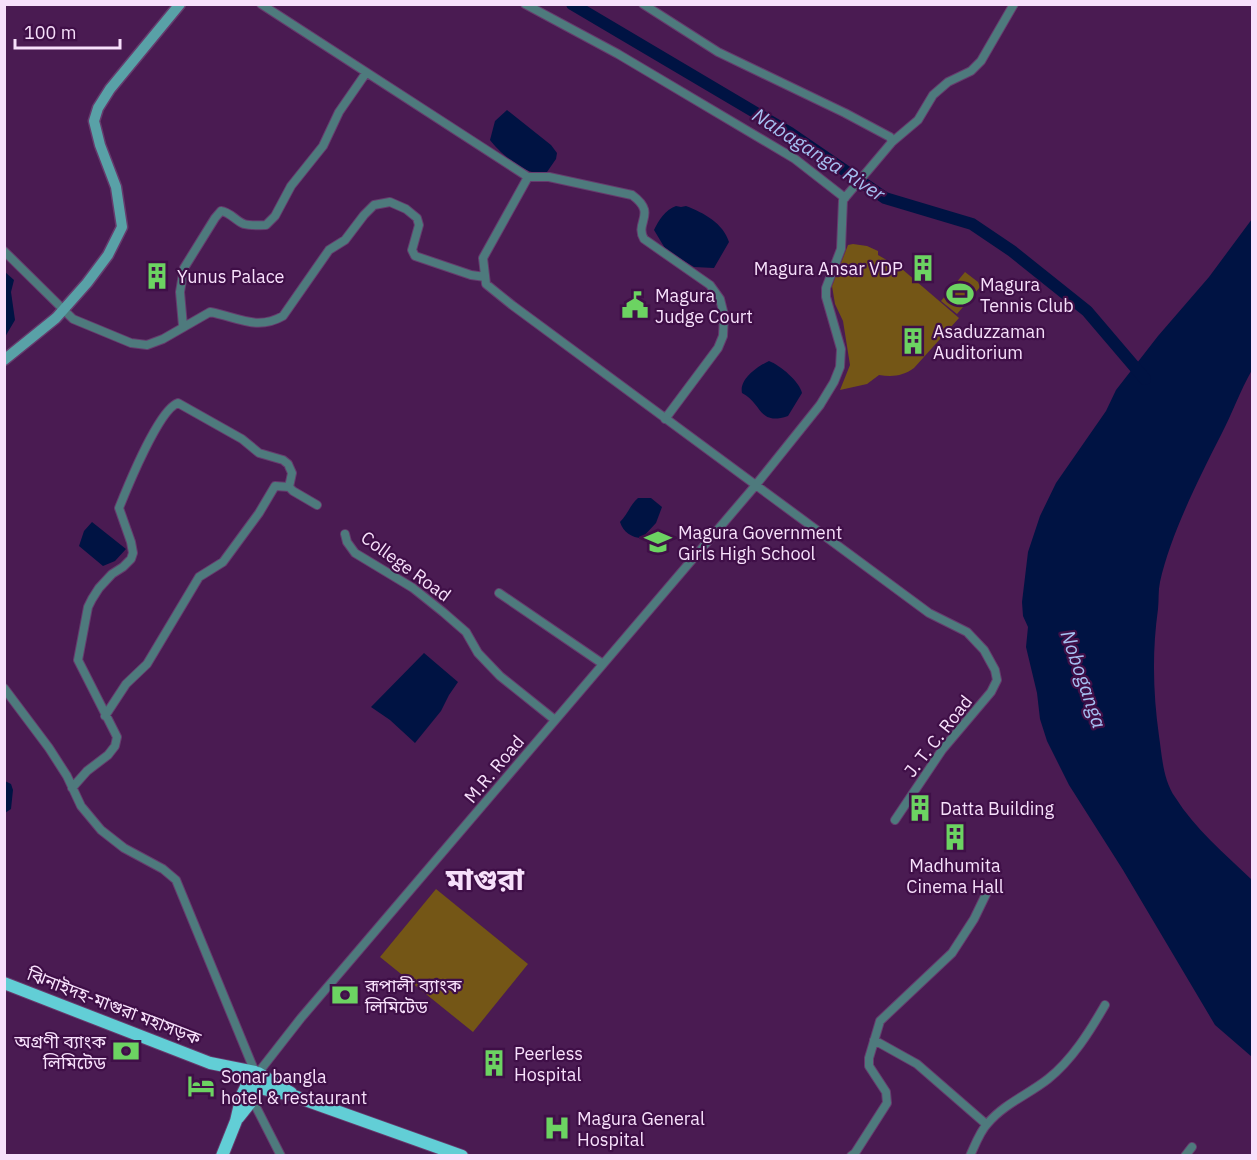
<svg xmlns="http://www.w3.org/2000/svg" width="1257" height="1160" font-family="'IBM Plex Sans','Noto Sans Bengali',sans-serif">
	<rect width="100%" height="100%" fill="#4a1b52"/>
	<path fill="#745616" d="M853,244L867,246L878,251V255L902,269L959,318L914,368C903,376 893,377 879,375L867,384L840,390L850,365L843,321L835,304L832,286L848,245Z
		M965,272L978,282L980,287L957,314L941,301Z
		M436,889L528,964L473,1032L380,957Z"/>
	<path fill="#001343" d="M507,110L551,145L557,153L556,159L547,172C542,172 536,173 532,172C519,169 497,150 490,140L495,121Z
		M676,206L681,207L686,206C704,213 723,223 729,242L714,268L694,267L666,250L654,230C659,220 665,210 676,206Z
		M1252,219V370C1240,391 1232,414 1221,435C1199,478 1170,536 1160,582C1158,591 1159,600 1158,609C1152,652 1153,693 1159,736C1162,756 1163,780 1175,797C1195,829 1225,854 1252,880V1057L1215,1025L1123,870L1069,785L1047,741L1040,719L1037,693L1026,647L1028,627L1023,616L1022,602L1028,552L1040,516L1056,483L1106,411L1116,390L1158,336L1209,277Z
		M5,272L14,280L11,292L15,320L5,337Z
		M769,361C780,365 800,382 802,393L788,416C758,426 763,404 742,393C739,379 758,366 769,361Z
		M638,498H651L662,507L656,523L642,538C632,538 623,532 620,522C628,514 630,505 638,498Z
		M92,522L126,549L115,561L103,566L79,546L84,531Z
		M424,653L458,682L449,695L441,711L415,743L390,720L371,707Z
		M5,781L11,784L13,790L11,809L5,813Z"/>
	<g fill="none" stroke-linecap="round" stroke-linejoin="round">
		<path stroke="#001343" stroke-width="12" d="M572,4L790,133L885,198L972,224L1012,251L1087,311L1145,379"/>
		<defs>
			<path id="minor" d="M261,4L528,177L483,258L486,284L512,305L929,613L967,632L984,650L995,670L997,680L991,692L942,750L895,820
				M525,4L618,54L795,159L845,198
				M643,4L718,52L845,113L890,137L892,142
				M528,177H549L632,195C658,214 634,222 644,239L710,285L720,299L724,315L723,336L718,348L665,419
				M4,251L73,319L131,343L147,345L163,339L210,312C237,317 257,331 283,316L329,250L345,240L364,215L374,205L390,202L406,209L417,218L419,225L412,250L415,256L471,275L485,277
				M183,326L180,292L184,268L215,218L221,211C230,212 236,221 244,224C251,226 258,225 266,225L275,216L291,186L323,146L339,112L366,73
				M345,534L347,542L355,553L413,588L443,612L466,632L478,653L500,676L555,720
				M499,593L603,664
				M4,688L49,748L67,776L81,806L101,830L124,848L163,869L176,880L255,1072
				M105,716L126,684L147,664L199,577L223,562L259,513L275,486L289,487
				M72,788L87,771L108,755L115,746L117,737L114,731L78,660L88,607L92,599L99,588L112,574L123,567L131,559L133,553L131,542L119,508C127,488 159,409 178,403L242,439L259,453L283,460L288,464L292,473L289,487L293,491L317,505
				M874,1040L917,1064L986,1124
				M258,1073L301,1018L755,486L820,405L834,382L840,367L841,349L826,297V288L841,249L843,200L892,142L918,120L933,95L948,82L971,71L981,61L1014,4
				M252,1099L281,1156
				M851,1156L855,1153L887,1103L886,1092L869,1066V1058L880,1021L952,953L974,919L990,886
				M970,1156C975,1145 980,1131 988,1123C1004,1104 1029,1094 1048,1079C1072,1060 1090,1031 1105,1005
				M1185,1156L1192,1147"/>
			<path id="secondary" d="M4,360L56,318L87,283L108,255L122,227L116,187L100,145L94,121L98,108L110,89L180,4"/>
			<path id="trunk" d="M4,983L210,1063L255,1072
				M260,1075L263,1082L261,1087L254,1090L248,1087L246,1082L247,1076L252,1073H258L291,1093
				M259,1088L294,1096L462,1156
				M238,1118L250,1103L257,1089
				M222,1156L236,1121L242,1095L247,1085"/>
		</defs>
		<use href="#minor" stroke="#663b6d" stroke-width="10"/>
		<use href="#secondary" stroke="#663b6d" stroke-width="13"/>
		<use href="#trunk" stroke="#663b6d" stroke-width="14"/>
		<use href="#minor" stroke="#4e7a7d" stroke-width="8"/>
		<use href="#secondary" stroke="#59a1a7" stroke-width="10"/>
		<use href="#trunk" stroke="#62ced6" stroke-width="12"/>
	</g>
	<defs>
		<symbol id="building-bare" viewBox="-9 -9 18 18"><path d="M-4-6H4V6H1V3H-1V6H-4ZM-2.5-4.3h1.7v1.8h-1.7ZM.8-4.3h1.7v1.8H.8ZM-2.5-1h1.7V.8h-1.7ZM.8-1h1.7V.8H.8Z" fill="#6cd362" stroke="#3f0f47" stroke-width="2.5" paint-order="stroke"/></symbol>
		<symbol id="stadium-bare" viewBox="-9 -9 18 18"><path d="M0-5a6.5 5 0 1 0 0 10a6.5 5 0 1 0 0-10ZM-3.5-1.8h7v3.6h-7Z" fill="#6cd362" stroke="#3f0f47" stroke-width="2.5" paint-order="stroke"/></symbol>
		<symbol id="civic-bare" viewBox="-9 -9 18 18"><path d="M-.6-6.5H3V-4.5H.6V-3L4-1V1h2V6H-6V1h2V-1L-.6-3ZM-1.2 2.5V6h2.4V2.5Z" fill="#6cd362" stroke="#3f0f47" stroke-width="2.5" paint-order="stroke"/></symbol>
		<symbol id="school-bare" viewBox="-9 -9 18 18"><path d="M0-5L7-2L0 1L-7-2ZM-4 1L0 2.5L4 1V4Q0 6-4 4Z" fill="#6cd362" stroke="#3f0f47" stroke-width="2.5" paint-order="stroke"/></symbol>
		<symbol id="bank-bare" viewBox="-9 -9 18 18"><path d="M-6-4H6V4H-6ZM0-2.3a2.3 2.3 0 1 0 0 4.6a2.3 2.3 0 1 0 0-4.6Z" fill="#6cd362" stroke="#3f0f47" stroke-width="2.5" paint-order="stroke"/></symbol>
		<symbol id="hotel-bare" viewBox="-9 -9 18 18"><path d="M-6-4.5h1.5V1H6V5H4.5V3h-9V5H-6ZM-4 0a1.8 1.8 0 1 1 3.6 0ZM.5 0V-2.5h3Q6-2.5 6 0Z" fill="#6cd362" stroke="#3f0f47" stroke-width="2.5" paint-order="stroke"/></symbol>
		<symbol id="hospital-bare" viewBox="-9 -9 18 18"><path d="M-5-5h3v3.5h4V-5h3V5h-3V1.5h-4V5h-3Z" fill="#6cd362" stroke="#3f0f47" stroke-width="2.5" paint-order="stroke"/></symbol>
	</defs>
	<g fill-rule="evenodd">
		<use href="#building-bare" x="904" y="249" width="38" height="38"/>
		<use href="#building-bare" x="138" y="257" width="38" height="38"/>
		<use href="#stadium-bare" x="941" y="275" width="38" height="38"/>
		<use href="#civic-bare" x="616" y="286" width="38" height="38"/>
		<use href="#building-bare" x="894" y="322" width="38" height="38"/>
		<use href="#school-bare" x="639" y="523" width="38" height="38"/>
		<use href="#building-bare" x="901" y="789" width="38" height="38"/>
		<use href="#building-bare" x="936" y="818" width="38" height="38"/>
		<use href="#bank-bare" x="326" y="976" width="38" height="38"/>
		<use href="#bank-bare" x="107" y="1032" width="38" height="38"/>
		<use href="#building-bare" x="475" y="1044" width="38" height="38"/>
		<use href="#hotel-bare" x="182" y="1067" width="38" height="38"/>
		<use href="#hospital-bare" x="538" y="1109" width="38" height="38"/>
	</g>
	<g text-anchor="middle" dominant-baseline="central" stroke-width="4.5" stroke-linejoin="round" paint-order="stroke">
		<g font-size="18" fill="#f7e0fb" stroke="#3f0f47" text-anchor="start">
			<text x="903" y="268" text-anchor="end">Magura Ansar VDP</text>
			<text x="177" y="276">Yunus Palace</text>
			<text x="980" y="284">Magura<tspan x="980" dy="21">Tennis Club</tspan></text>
			<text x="655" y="295">Magura<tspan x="655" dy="21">Judge Court</tspan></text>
			<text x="933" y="331">Asaduzzaman<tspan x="933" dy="21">Auditorium</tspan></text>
			<text x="678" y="532">Magura Government<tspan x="678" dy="21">Girls High School</tspan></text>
			<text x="940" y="808">Datta Building</text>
			<text x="955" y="865" text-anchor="middle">Madhumita<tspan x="955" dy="21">Cinema Hall</tspan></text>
			<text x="365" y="985">রূপালী ব্যাংক<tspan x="365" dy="21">লিমিটেড</tspan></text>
			<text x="106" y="1041" text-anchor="end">অগ্রণী ব্যাংক<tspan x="106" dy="21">লিমিটেড</tspan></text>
			<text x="514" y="1053">Peerless<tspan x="514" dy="21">Hospital</tspan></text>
			<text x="221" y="1076">Sonar bangla<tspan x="221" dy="21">hotel &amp; restaurant</tspan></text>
			<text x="577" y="1118">Magura General<tspan x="577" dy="21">Hospital</tspan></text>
		</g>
		<g font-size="18" fill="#f7e0fb" stroke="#3f0f47">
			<text transform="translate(406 566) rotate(36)">College Road</text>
			<text transform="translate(938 736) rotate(-52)">J. T. C. Road</text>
			<text transform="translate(494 769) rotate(-50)">M.R. Road</text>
			<text transform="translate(114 1006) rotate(21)">ঝিনাইদহ-মাগুরা মহাসড়ক</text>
		</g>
		<g font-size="20" font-style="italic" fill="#a5c0f1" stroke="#3f0f47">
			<text transform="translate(819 154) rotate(33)">Nabaganga River</text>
			<text transform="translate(1084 679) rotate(71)">Noboganga</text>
		</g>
		<g font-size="30" font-weight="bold" fill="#f7e0fb" stroke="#3f0f47">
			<text x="485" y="878">মাগুরা</text>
		</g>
	</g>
	<rect width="1257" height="1160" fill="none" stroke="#f7e0fb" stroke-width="12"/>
	<path d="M15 39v9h105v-9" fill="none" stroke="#f7e0fb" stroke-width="3"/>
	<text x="24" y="39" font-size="18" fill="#f7e0fb" stroke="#3f0f47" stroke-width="4.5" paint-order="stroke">100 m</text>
</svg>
